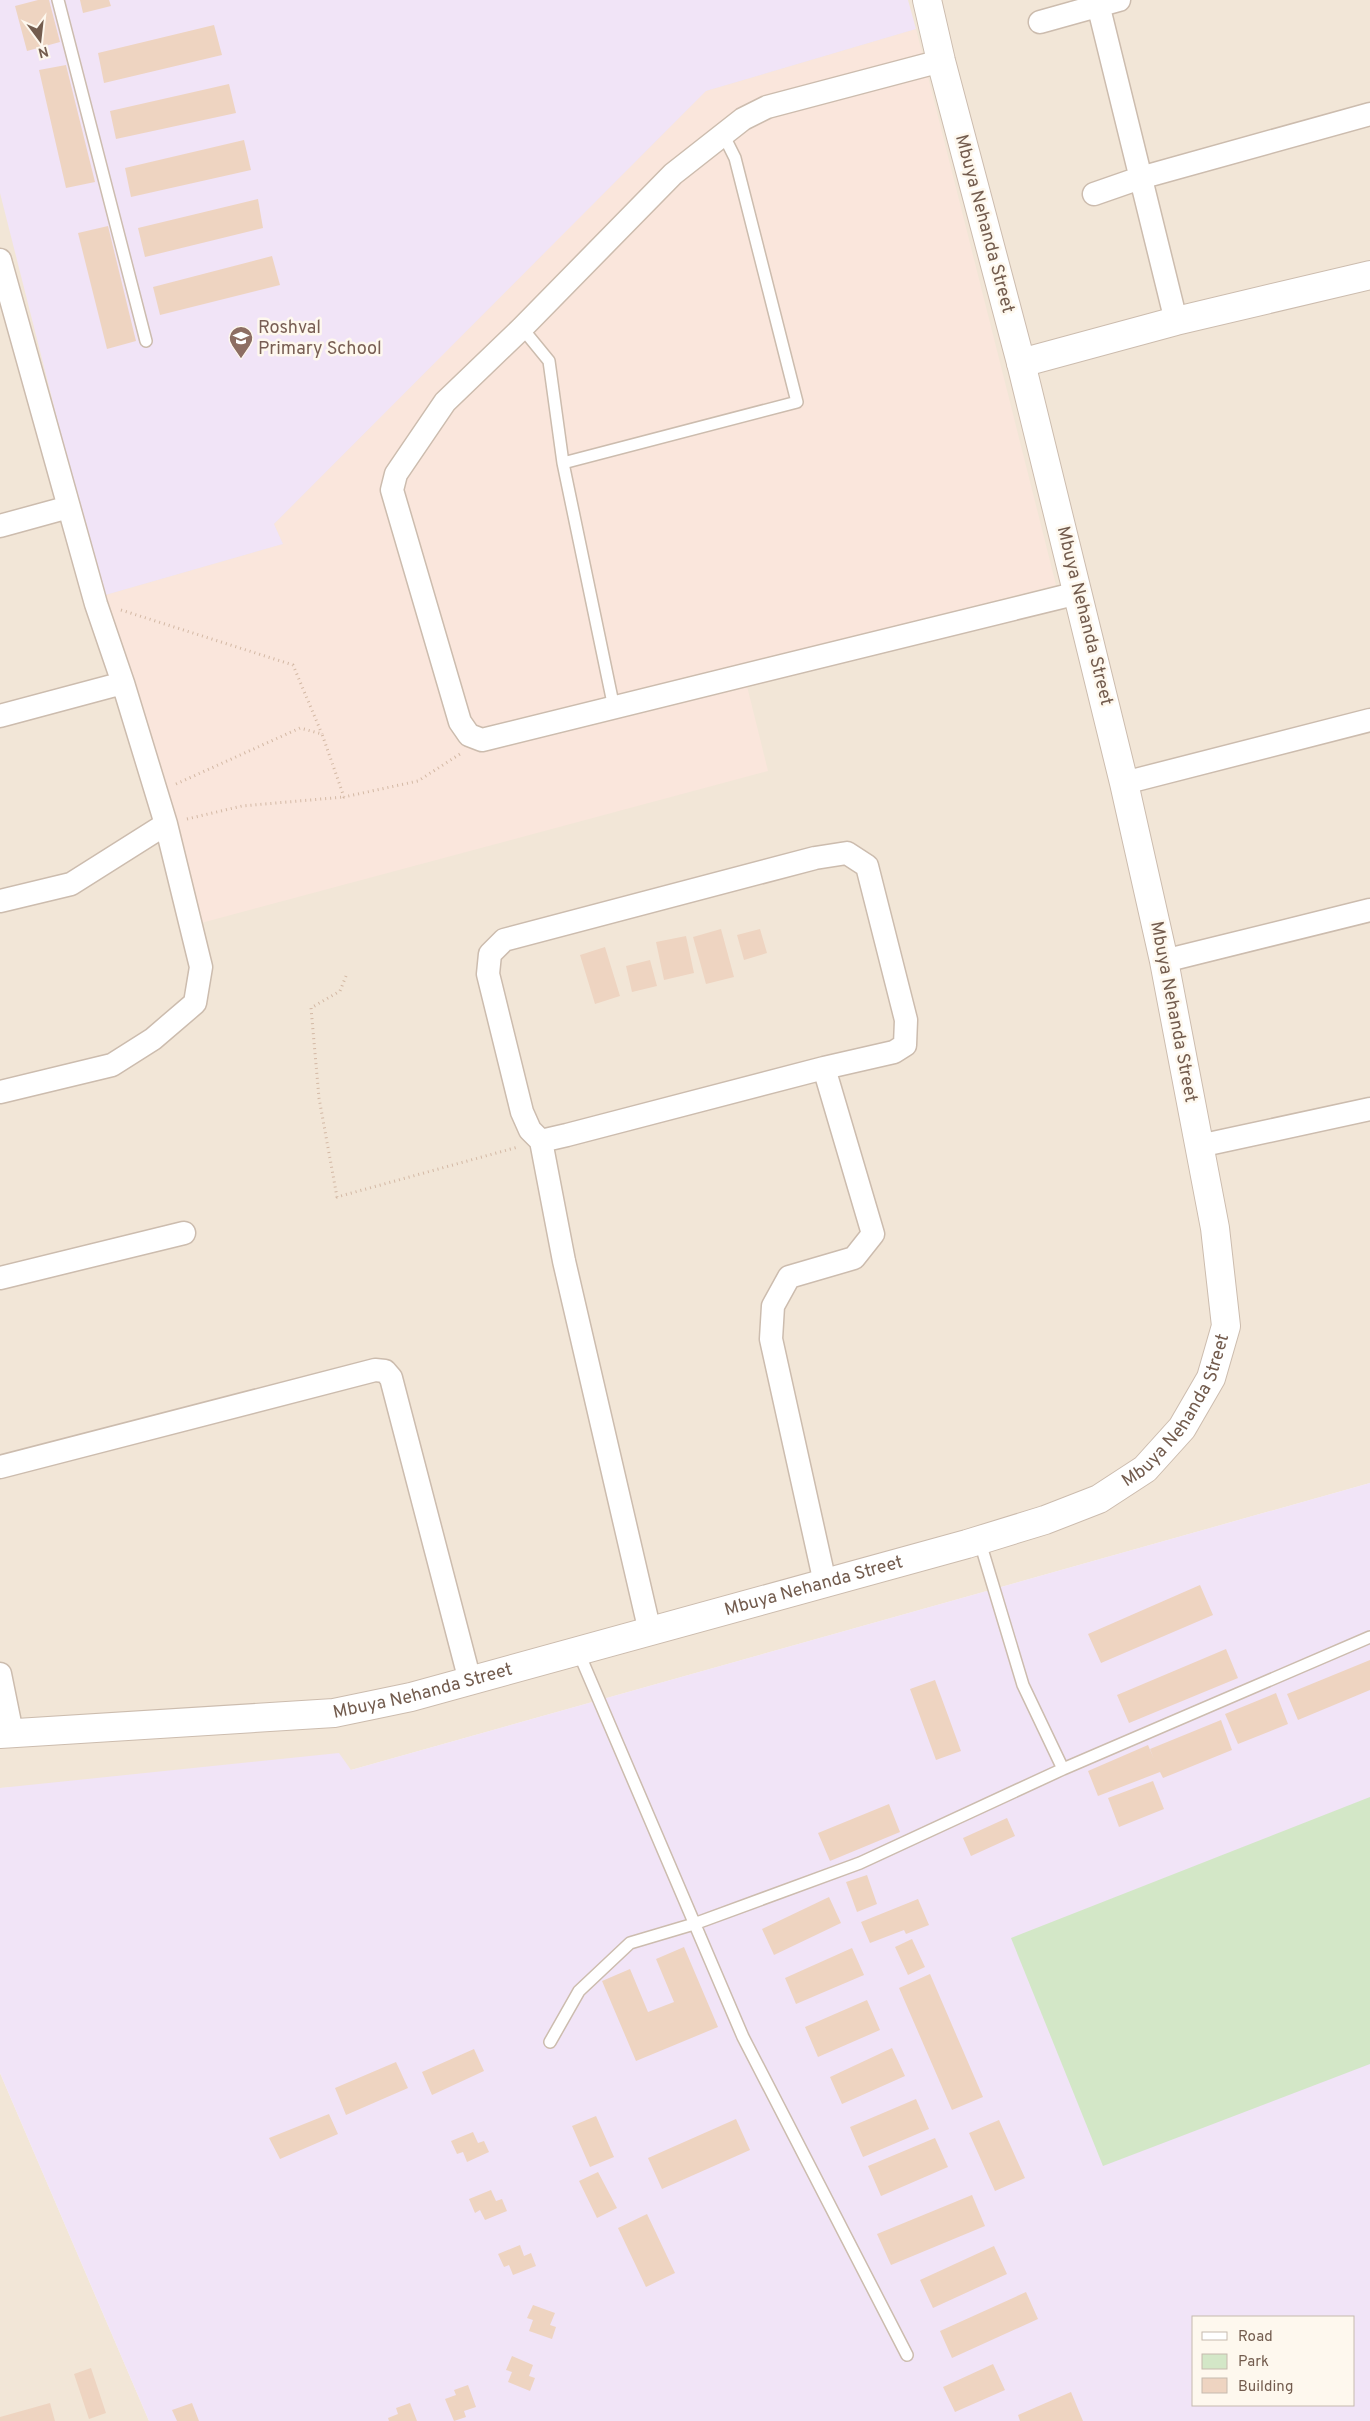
<svg xmlns="http://www.w3.org/2000/svg" width="1370" height="2421" viewBox="0 0 1370 2421" font-family="Overpass,sans-serif">
	<style>
		.residential { fill: #f2e6d7 }
		.commercial { fill: #fae6dc }
		.education { fill: #f1e4f7; fill-rule: evenodd }
		.green { fill: #d3e7c7 }
		.building { fill: #eed4c1 }
		.lines { fill: none; stroke-linecap: round; stroke-linejoin: round }
		.service-casing { stroke: #ccbcae; stroke-width: 14 }
		.minor-casing { stroke: #ccbcae; stroke-width: 25 }
		.tertiary-casing { stroke: #ccbcae; stroke-width: 30 }
		.path { stroke: #d3b8a4; stroke-width: 3; stroke-dasharray: 1 4; stroke-linecap: butt }
		.service { stroke: #fff; stroke-width: 11 }
		.minor { stroke: #fff; stroke-width: 22 }
		.tertiary { stroke: #fff; stroke-width: 28 }
		.labels { text-anchor: middle; dominant-baseline: central; stroke-width: 5; stroke-linejoin: round; paint-order: stroke }
		.street-label { font-size: 18px; fill: #735c4e; stroke: #fef8ee }
		.education-label { font-size: 18px; fill: #785e54; stroke: #fef8ee; text-anchor: start }
	</style>
	<rect width="100%" height="100%" fill="#fbf4e8"/>
	<path class="residential" d="M0,0H1370V1483L351,1770L0,1788Z
		M0,2073L149,2421H0Z"/>
	<path class="commercial" d="M916,29L1056,585L742,666L768,771L201,923L102,596L283,544L274,524L706,91Z"/>
	<path class="education" d="M0,0H908L916,29L706,91L274,524L283,544L102,596L0,193Z
		M1370,1483V2421H149L0,2073V1788L339,1753L351,1770ZM1194,2317H1354V2405H1194Z"/>
	<path class="green" d="M1370,1797V2064L1103,2166L1011,1938Z"/>
	<path class="building" d="M38,0H49L60,42L27,51L15,6Z
		M80,0H109L111,6L83,13Z
		M214,25L222,55L104,83L98,53Z
		M66,65L95,182L66,188L39,70Z
		M229,84L236,113L116,139L110,111Z
		M244,140L251,170L131,197L125,168Z
		M258,199L263,228L145,257L138,228Z
		M108,226L136,341L107,349L78,233Z
		M272,256L280,285L160,315L153,287Z
		M721,929L734,977L706,984L693,937Z
		M760,929L767,953L744,960L737,935Z
		M686,936L694,973L664,980L656,942Z
		M605,947L620,996L595,1004L580,955Z
		M650,960L657,986L632,992L626,966Z
		M1200,1585L1213,1615L1101,1663L1088,1634Z
		M1226,1649L1238,1678L1129,1723L1117,1695Z
		M1370,1660V1690L1298,1720L1287,1694Z
		M935,1680L961,1751L936,1760L910,1689Z
		M1276,1693L1288,1724L1238,1744L1225,1714Z
		M1221,1720L1232,1750L1163,1778L1160,1772L1098,1796L1088,1771L1148,1745L1154,1759L1150,1749Z
		M1153,1781L1164,1809L1119,1827L1108,1798Z
		M889,1804L900,1832L830,1861L818,1833Z
		M1007,1818L1015,1836L971,1856L963,1838Z
		M867,1875L877,1904L857,1912L846,1882Z
		M829,1897L841,1923L774,1955L762,1929Z
		M918,1899L929,1925L906,1934L904,1930L870,1943L861,1922Z
		M912,1939L925,1967L908,1975L895,1947Z
		M684,1947L718,2027L636,2061L602,1981L630,1969L648,2012L674,2002L656,1959Z
		M852,1948L864,1975L796,2004L785,1978Z
		M930,1974L983,2097L952,2110L899,1988Z
		M867,2000L880,2030L818,2057L805,2027Z
		M892,2048L905,2076L842,2104L830,2077Z
		M474,2049L484,2071L432,2095L422,2072Z
		M396,2062L408,2088L346,2115L335,2088Z
		M916,2099L929,2129L863,2157L850,2127Z
		M329,2114L338,2134L280,2159L269,2138Z
		M596,2116L614,2157L590,2167L572,2126Z
		M736,2119L750,2150L662,2189L648,2158Z
		M999,2120L1025,2178L995,2191L969,2133Z
		M473,2132L478,2143L484,2141L489,2152L467,2162L463,2152L457,2154L451,2141Z
		M935,2138L948,2167L881,2196L868,2166Z
		M598,2172L617,2208L597,2218L579,2181Z
		M491,2190L496,2201L502,2199L507,2211L485,2220L480,2210L475,2213L469,2199Z
		M972,2195L985,2226L891,2265L877,2234Z
		M647,2214L675,2273L646,2287L618,2228Z
		M520,2245L524,2256L531,2253L536,2266L513,2275L509,2265L504,2267L498,2254Z
		M994,2246L1007,2274L933,2308L920,2280Z
		M1026,2292L1038,2319L952,2358L940,2331Z
		M533,2305L555,2313L550,2325L556,2327L552,2339L529,2331L533,2320L527,2318Z
		M512,2356L533,2365L529,2376L535,2378L530,2391L508,2382L512,2372L506,2370Z
		M993,2364L1005,2390L955,2412L943,2387Z
		M91,2368L106,2413L89,2419L74,2374Z
		M468,2385L476,2407L464,2411L466,2417L454,2421L445,2399L456,2395L454,2390Z
		M1071,2392L1083,2421H1020L1018,2415Z
		M50,2403L55,2421H0V2417Z
		M192,2403L199,2421H177L172,2410Z
		M410,2403L417,2421H389L388,2418L398,2414L396,2408Z"/>
	<g class="lines">
		<g class="service-casing">
			<path id="service" d="M58,0L146,341
				M522,328L549,361L563,463L614,708
				M563,463L797,402L735,158L723,134
				M979,1539L1023,1685L1063,1769
				M578,1651L743,2037L907,2355
				M550,2042L579,1991L630,1943L694,1924L860,1863L1063,1769L1370,1637"/>
		</g>
		<g class="minor-casing">
			<path id="minor" d="M1097,0L1176,321
				M1040,22L1119,0
				M941,61L767,107L743,119L673,174L522,328L445,402L396,474L392,490L460,722L469,735L482,740L1078,593
				M1094,194L1140,178L1370,114
				M0,260L96,604L123,683L0,716
				M0,526L69,507
				M1124,783L1370,720
				M847,853L867,866L906,1020L905,1045L894,1052L824,1068L567,1135L541,1141L530,1130L522,1112L488,974L490,954L504,940L815,858Z
				M0,901L71,884L166,824L123,683
				M1164,961L1370,910
				M824,1068L873,1234L854,1258L789,1277L773,1306L771,1339L825,1583
				M0,1092L112,1065L153,1039L195,1003L201,967L166,824
				M541,1141L564,1261L650,1632
				M1199,1146L1370,1109
				M0,1278L184,1233
				M0,1467L375,1370L385,1371L391,1378L470,1681
				M0,1674L12,1733"/>
		</g>
		<g class="tertiary-casing">
			<g id="tertiary">
				<path d="M1021,363L1176,321L1370,275"/>
				<path id="s1" d="M0,1734L334,1713L411,1697L967,1544L1045,1520L1099,1499L1145,1469L1182,1428L1211,1378L1226,1326L1215,1228L1164,961L1124,783L1021,363L941,61L927,0"/>
			</g>
		</g>
		<path class="path" d="M121,610L293,665L322,734
			M176,784L300,728L322,734L344,797L418,781L460,754
			M187,819L242,806L344,797
			M346,976L340,991L311,1008L319,1098L337,1197L518,1147"/>
		<use href="#service" class="service"/>
		<use href="#minor" class="minor"/>
		<use href="#tertiary" class="tertiary"/>
	</g>
	<defs>
		<g id="school-pin" transform="scale(1.25)"><path d="M0 17L-7.5 6A9.5 9.5 0 1 1 7.5 6Z" fill="#8d6e63" stroke="#fef8ee"/><path d="M0-5L7-2L0 1L-7-2ZM-4 1L0 2.5L4 1V4Q0 6-4 4Z" fill="#fff"/></g>
	</defs>
	<g fill-rule="evenodd">
		<use href="#school-pin" x="241" y="338"/>
	</g>
	<g class="labels">
		<g class="street-label">
			<text transform="translate(984 224) rotate(75)">Mbuya Nehanda Street</text>
			<text transform="translate(1084 616) rotate(76)">Mbuya Nehanda Street</text>
			<text transform="translate(1173 1012) rotate(79)">Mbuya Nehanda Street</text>
			<text stroke="none"><textPath href="#s1" startOffset="1251">Mbuya Nehanda Street</textPath></text>
			<text stroke="none"><textPath href="#s1" startOffset="831">Mbuya Nehanda Street</textPath></text>
			<text stroke="none"><textPath href="#s1" startOffset="426">Mbuya Nehanda Street</textPath></text>
		</g>
		<g class="education-label">
			<text x="258" y="328">Roshval<tspan x="258" dy="21">Primary School</tspan></text>
		</g>
	</g>
	<rect x="1192" y="2316" width="162" height="90" fill="#fef8ee" stroke="#c6baae"/>
	<rect x="1202" y="2332" width="25" height="8" fill="#ffffff" stroke="#c6baae"/>
	<text x="1238" y="2341" font-size="15" fill="#735c4e">Road</text>
	<rect x="1202" y="2354" width="25" height="15" fill="#d3e7c7" stroke="#c6baae"/>
	<text x="1238" y="2366" font-size="15" fill="#735c4e">Park</text>
	<rect x="1202" y="2378" width="25" height="15" fill="#eed4c1" stroke="#c6baae"/>
	<text x="1238" y="2391" font-size="15" fill="#735c4e">Building</text>
	<g transform="translate(40 40) rotate(165)" stroke="#fef8ee" stroke-width="4" paint-order="stroke">
	<path d="M0-4L9 19L0 12L-9 19Z" fill="#735c4e"/>
	<text y="-8" font-size="14" font-weight="bold" text-anchor="middle" fill="#735c4e">N</text>
	</g>
</svg>
